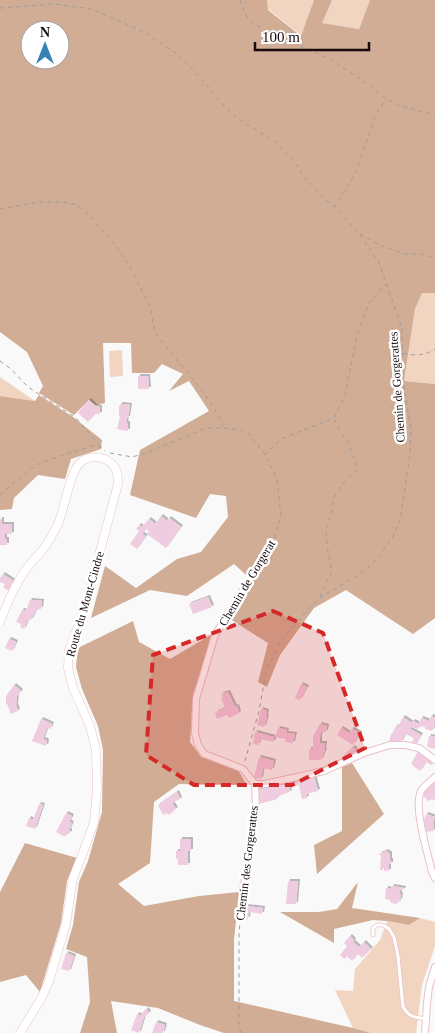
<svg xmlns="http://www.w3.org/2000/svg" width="435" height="1033" viewBox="0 0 435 1033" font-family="'Times New Roman',serif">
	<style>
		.green { fill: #f2d5c1 }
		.forest { fill: #d0ad94; fill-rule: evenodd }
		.building { fill: #f0cce1; filter: url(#shadow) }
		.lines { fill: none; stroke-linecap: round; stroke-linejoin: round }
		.service-casing { stroke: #ebc1c8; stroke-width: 4.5 }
		.minor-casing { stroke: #ebc1c8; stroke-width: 8 }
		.tertiary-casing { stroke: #ebc1c8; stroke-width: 9 }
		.path { stroke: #a19c9d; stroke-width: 1; stroke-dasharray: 4 4; stroke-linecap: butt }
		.service { stroke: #fff; stroke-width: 3 }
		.minor { stroke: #fff; stroke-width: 6 }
		.tertiary { stroke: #fff; stroke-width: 8 }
		.marked { fill: #d62828; fill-opacity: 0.2; stroke: #d62828; stroke-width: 4; stroke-dasharray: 10 6; stroke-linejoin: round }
		.labels { text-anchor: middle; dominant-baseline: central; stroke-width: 5; stroke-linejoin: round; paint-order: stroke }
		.street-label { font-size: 12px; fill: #180a0d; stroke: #fff }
	</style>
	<defs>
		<filter id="shadow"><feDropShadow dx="2" dy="-2" stdDeviation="0" flood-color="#0004"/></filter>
	</defs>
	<rect width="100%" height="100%" fill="#f9f9f9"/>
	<path class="green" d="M267,0H314L302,36L268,9Z
		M332,0H370L359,29L321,23Z
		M422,293H435V384L404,381L415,309Z
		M122,350L123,376L110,377L109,351Z
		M0,377L35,401L0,396Z
		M420,918L435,922V946L422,985L416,1033H371L353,1028L335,990L353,991L355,969L380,940L387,921L409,925Z"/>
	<path class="forest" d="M0,0H267L268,10L301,36L314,0H332L322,23L359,29L370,0H435V293H422L415,309L404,381L435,384V618L413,634L346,590L314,608L280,655L267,687L258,682L268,643L230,619L254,582L234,564L187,596L150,590L91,618L105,566L136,588L177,559L201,552L228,517L226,496L210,494L196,518L130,495L140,450L209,411L189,381L169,391L183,374L162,364L154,373H132L131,343H103L105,403L96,405L89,400L74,415L39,393L43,386L27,352L0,332ZM30,30H60V60H30Z
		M39,395L73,417L102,440L101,449L71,459L65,479L38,475L14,498L12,509L0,510V396L35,401Z
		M133,621L139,642L170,659L214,633L193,694L190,742L201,757L238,770L247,785L179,784L154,802L150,863L118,884L144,906L199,896L239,892L234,940V1001L353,1028L371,1033H224L200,1025L158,1008L111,1001L117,1033H80L90,1002L87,957L66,949L73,925L79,882L88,861L102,812L103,750L98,726L82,689L76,667L78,648Z
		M352,763L384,814L317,874L314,845L342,831V767Z
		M25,843L77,858L67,881L61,923L40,992L26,975L0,982V892Z
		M358,882L352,908L420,918L409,925L387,921L373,920L334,929V943L280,912H319L337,909Z"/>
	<path class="building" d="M138,376H148L149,389H138Z
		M89,400L95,406L100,407V414H95L88,422L78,413Z
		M121,404L130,405L128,418H127L126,423H128V431L117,429L120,416H119V406Z
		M161,516L167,521L169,518L181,527L166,548L147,534L149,531L146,529L142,534L146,536L137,549L130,544L139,531L136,529L139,525L142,527L149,519L155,524Z
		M0,519H2V524H12V534H5V539H7V545H0Z
		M3,574L15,582L9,591L3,587L5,584L0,582V578Z
		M208,597L212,607L193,614L189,604Z
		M30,600L42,601L41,609L36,610L31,620L28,619L24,629L20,627L21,624L16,622L22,610L26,611Z
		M9,639L16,642L12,651L5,648Z
		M301,684L307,687L300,700L295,698Z
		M14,685L21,691L17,696L16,705L18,711L11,714L7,704H6V696Z
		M228,692L235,707L237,706L239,713L229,718L227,715L217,719L215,713L225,708L221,698L223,697L221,694Z
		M261,709L267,711L266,717H267L264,727L257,725Z
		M431,716L435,718V725L432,731L425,729V727L421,726V727H419L418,729L411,727L410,729L421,735L415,745L411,744L414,738L405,734L401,742L390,743L389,741L391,734H392L396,726L398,727L403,717L412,723L413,721L419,724L421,718L429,721Z
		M41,719L52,724L50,729L47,728L43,739L46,740L47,742L46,746L32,741Z
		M320,724L327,726L326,732H321L320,737V743H325L324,750H325L321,760H309V749L313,750V736Z
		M278,728L287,730L286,733L295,734L293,743L285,742L286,739L275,737Z
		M341,728L349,733L352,729L360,733L353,745L337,735Z
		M255,732L274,737V742L260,739L258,745L253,744Z
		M429,736L435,737V749L427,747Z
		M353,747L356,750L354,752L355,753L344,758L343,756Z
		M418,751L434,761L431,765L426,762L420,771L411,764Z
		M259,757L274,761L272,770L263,768L261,779L254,778Z
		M314,776L318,791L306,794L307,798L302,799L299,785L289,787L290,792L276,797L277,799L259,804L256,791L287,781Z
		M435,781V801L432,799L428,801L422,794Z
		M177,792L180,799L172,803L176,809L171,812L172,813L168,815L167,813L163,815L158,805Z
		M39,804L43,805L35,829L26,826L29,818L33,820Z
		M66,813L72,816L69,822L72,823L69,830L70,831V833L66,834L65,837L56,832Z
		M426,814L435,817L433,823L434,831L426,832L424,820Z
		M180,839H191V851H188V865H178V859H176V851H180Z
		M387,851L388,853H390V860H391V864H389V871H384V868H383V870H380L381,856L379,854Z
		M288,881H298L296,904H286Z
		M392,886L404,888L403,890H400L399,892L401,895L400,900L398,903L395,904L390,902V900L385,899L386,888L391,889Z
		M246,906L263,908L262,914L249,912L248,919L244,918Z
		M350,936L354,940L353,942L359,947L364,942L371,949L362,958L358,954L352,961L347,956L344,959L340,955L347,946L344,943Z
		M66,953L74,956L69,971L61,969Z
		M147,1009L149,1013L144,1017L139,1033L131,1030L137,1014L141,1016L143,1012Z
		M156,1022L165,1025L163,1033H152Z"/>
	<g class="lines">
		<g class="service-casing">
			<path id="service" d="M373,935V928L377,925H383L389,929L394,937L398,956L403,1007C410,1018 414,1017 427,1019"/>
		</g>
		<g class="minor-casing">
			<path id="minor" d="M435,777C431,781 424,786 421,791C413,807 428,854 432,872L435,878
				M255,784H265L324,771L364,753L390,745H405L419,748L435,760
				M242,896L256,811L255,784L243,769L204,754L198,745L195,733L196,699L215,635L247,584
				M425,1033L427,1003L429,987L435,967"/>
		</g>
		<g class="tertiary-casing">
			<path id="tertiary" d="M0,622C7,603 15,584 27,568C33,560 40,554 45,547C50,540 54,532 58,524C65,508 69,474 80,463C89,454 106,456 114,466C118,472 118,478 118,484L84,611L69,650L68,668L73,688L90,726L96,750L97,791L94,822L86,845L73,878L66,924L49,981L41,999L20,1033"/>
		</g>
		<path class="path" d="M240,0L241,4L248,19L262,29L330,59L366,83L385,98L397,105L435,115
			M0,8L54,4L92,9L144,32L180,56L203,81L224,106L237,118L277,143L296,164L304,177L359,233L379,263L402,328L403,379L411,430L410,455L400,520L393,537L383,551L370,566L358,575L320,598L312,605L280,642L266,672L259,711L245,761
			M334,207C342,196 350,184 356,170C363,154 368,136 374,119C376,111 382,108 385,99
			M0,209L39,202H64L77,205L88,214L116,246L128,263L150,307L155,333L204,393L222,421V427
			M360,234L380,245L405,254H420L435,258
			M403,353C414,356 425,356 435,349
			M0,361L11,369L28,387L76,418L100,446
			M110,453L132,457L146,453L206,428H222L241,430L249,434L265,455L277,478L281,516L275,537L267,554L250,579
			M265,455L281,439L334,418L345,396L357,335L369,303L386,284
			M0,495L31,469L42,462L92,446L101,447L105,451
			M320,597L322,591L332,572L327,546L326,529L332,511L334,497L344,482L355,472L356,468V461L351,454L350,444L339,430L335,420
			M241,1033L239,1026V933L242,904"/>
		<use href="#service" class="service"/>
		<use href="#minor" class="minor"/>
		<use href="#tertiary" class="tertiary"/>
	</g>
	<path class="marked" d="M273,611L323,633L365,748L292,785H194L146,755L153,655Z"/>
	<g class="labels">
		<g class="street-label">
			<text transform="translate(397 387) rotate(-94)">Chemin de Gorgerattes</text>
			<text transform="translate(247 583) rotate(-59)">Chemin de Gorgerat</text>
			<text transform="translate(85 604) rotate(-74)">Route du Mont-Cindre</text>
			<text transform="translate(247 863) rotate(-83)">Chemin des Gorgerattes</text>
		</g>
	</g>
	<g transform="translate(45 45)"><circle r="24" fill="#ffffff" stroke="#a39d9e"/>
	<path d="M0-4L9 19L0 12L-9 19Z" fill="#3883b6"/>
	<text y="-8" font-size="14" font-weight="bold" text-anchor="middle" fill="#180a0d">N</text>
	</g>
	<path d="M255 42v8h114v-8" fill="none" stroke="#180a0d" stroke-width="2.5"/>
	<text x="262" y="42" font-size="15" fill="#180a0d" stroke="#ffffff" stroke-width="4" paint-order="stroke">100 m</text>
</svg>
